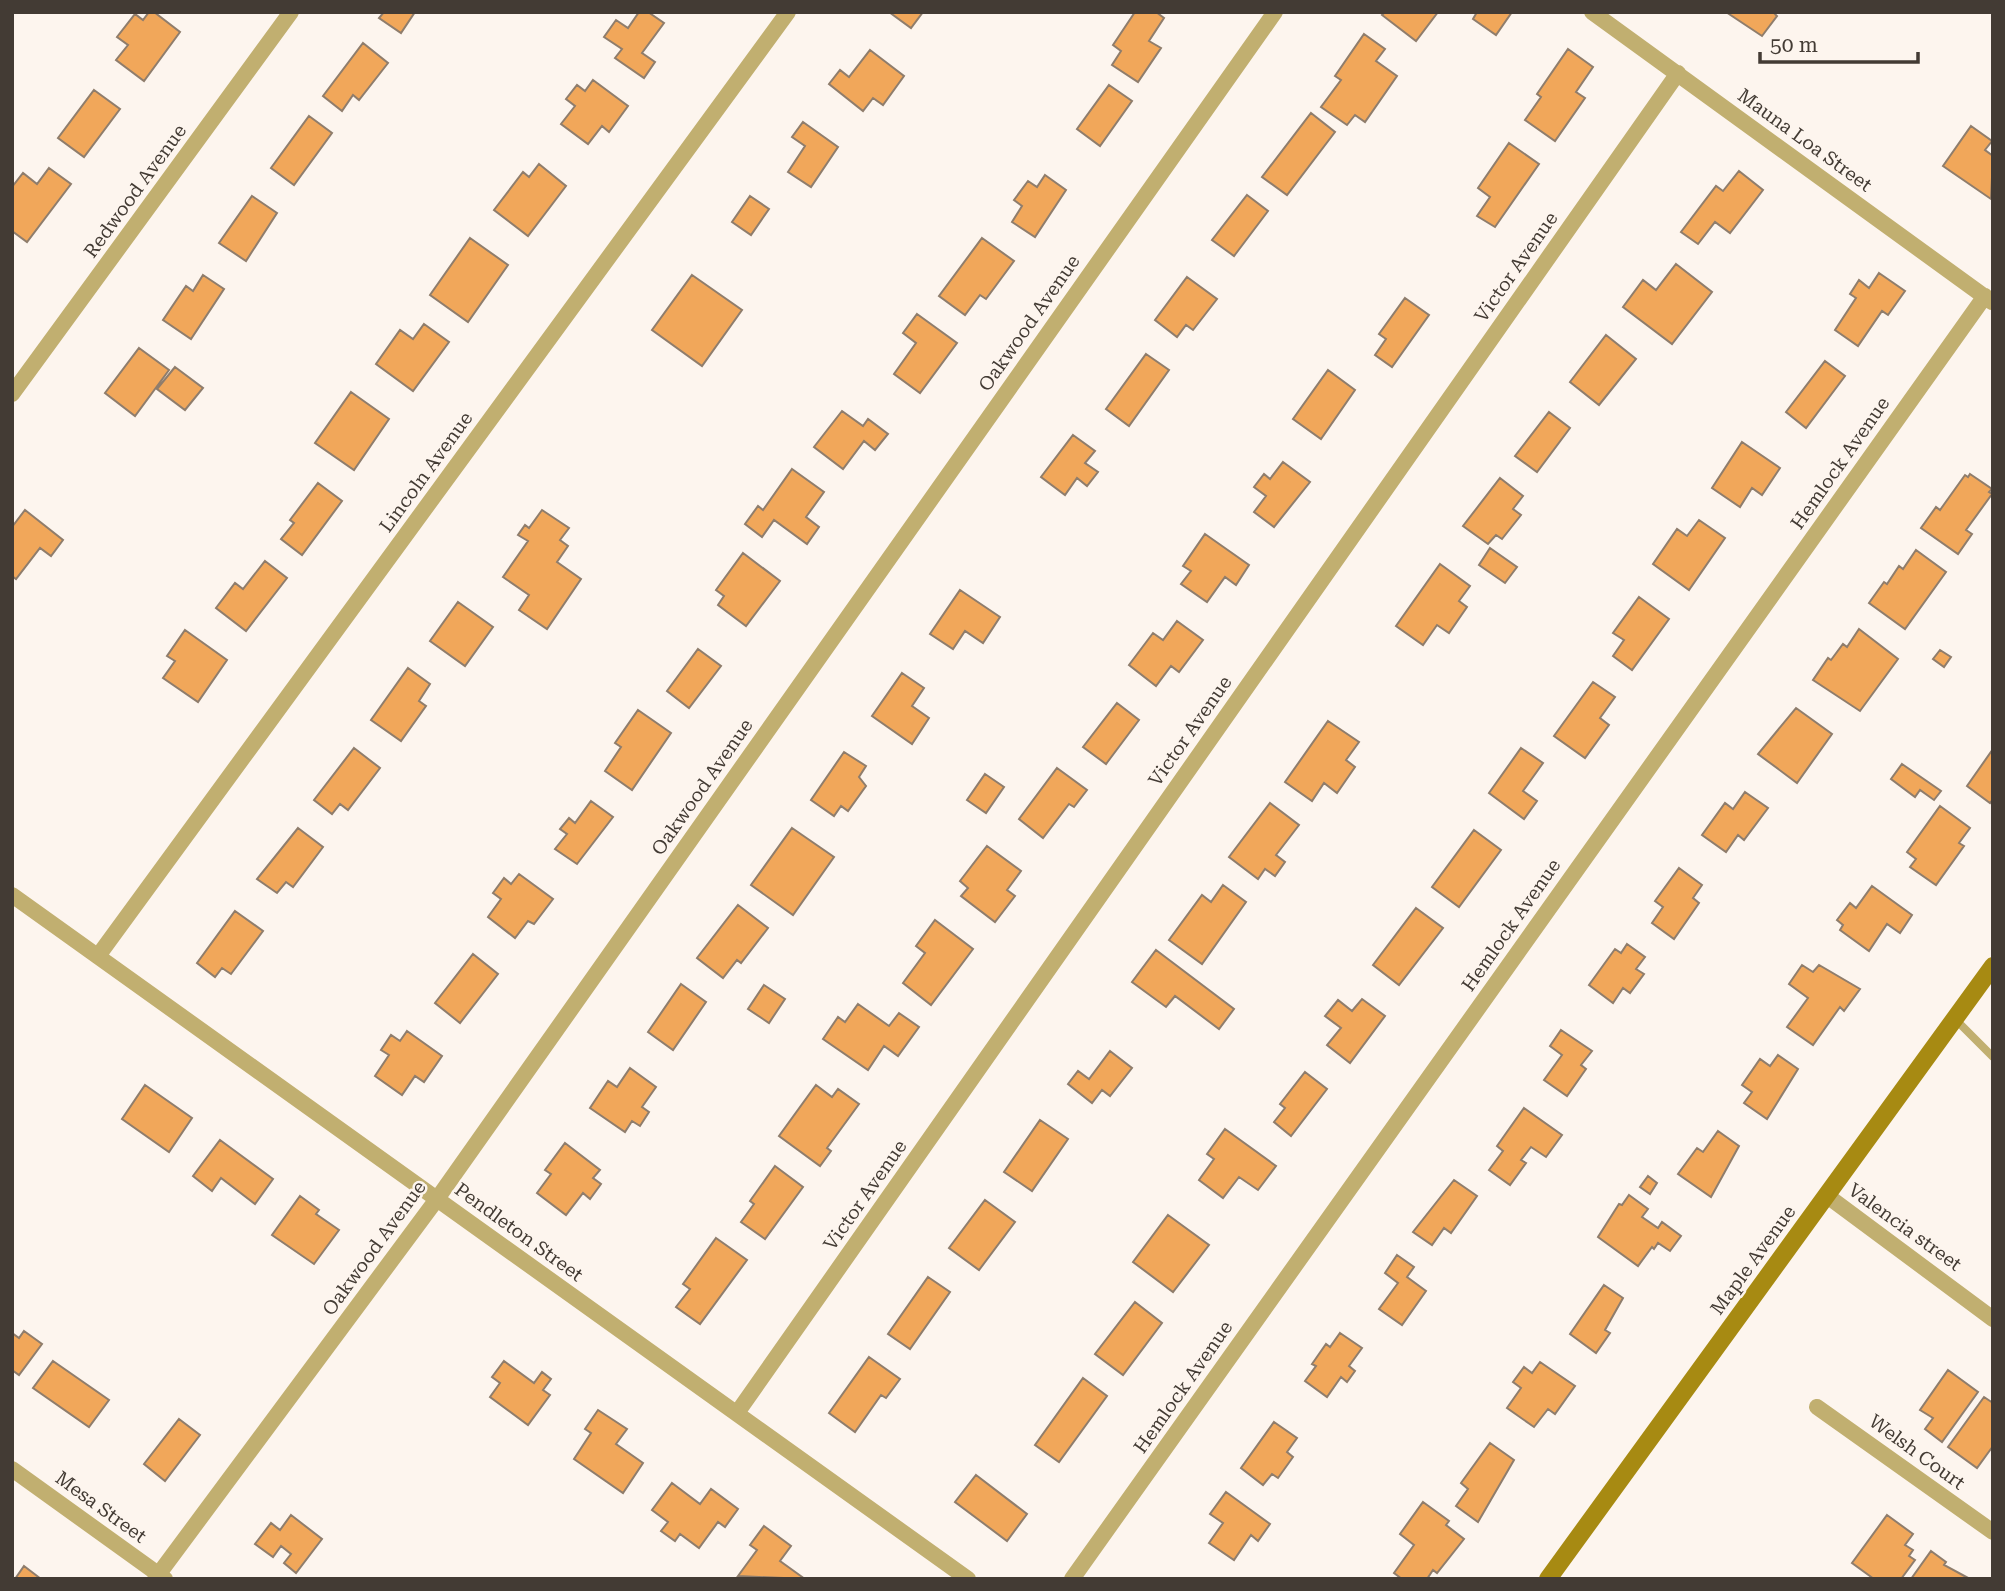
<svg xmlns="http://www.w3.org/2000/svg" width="2005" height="1591" viewBox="0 0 2005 1591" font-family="'Roboto Serif',serif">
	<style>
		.building { fill: #f1a75a; stroke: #8f7d6c; stroke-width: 2 }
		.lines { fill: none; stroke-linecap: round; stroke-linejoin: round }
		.lane { stroke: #c1af70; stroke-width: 8 }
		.street { stroke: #c1af70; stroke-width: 16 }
		.secondary { stroke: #a78a12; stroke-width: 18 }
		.labels { text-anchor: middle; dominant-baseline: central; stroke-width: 5; stroke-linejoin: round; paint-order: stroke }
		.street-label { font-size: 19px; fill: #433b34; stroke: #fdf5ee }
	</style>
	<rect width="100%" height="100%" fill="#fdf5ee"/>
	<path class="building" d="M149,12H154L180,32L144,81L116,60L128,45L117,37L135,14L143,20Z
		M384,12H415L401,33L379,18Z
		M639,12H648L664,23L642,53L655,62L644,78L615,58L622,49L604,37L616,20L628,28Z
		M889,12H923L911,28Z
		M1135,12H1156L1164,18L1149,41L1161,48L1138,82L1112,65L1121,51L1113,45Z
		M1385,12H1438L1416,41L1382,15Z
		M1477,12H1512L1496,35L1473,19Z
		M1726,12H1773L1777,16L1762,36Z
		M1364,34L1385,49L1376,61L1397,76L1365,122L1355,115L1347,125L1321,107L1341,80L1335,76Z
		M363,43L388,63L359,100L353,95L342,111L323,96Z
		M1568,49L1593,67L1576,92L1585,98L1555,141L1525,120L1541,97L1537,94Z
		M870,50L904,76L883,105L873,98L863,111L829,84L840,70L849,77Z
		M593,80L628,106L609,132L602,126L588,144L561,124L575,106L566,99L577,85L585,91Z
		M1109,85L1132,101L1100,146L1077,129Z
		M94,90L120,109L84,157L58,138Z
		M1311,113L1335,132L1287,195L1262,177Z
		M309,116L332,133L294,185L271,168Z
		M803,122L838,147L811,187L788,172L805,146L792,137Z
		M1971,126L1992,141L1985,150L1993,156L1991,199L1943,166Z
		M1509,143L1539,164L1495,227L1477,216L1490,197L1478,188Z
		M539,164L566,186L528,236L494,210L523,172L529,177Z
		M49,168L71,184L27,242L12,231V187L23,173L37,184Z
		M1739,171L1763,190L1730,233L1715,222L1698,244L1681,232L1716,186L1723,191Z
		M1045,175L1066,190L1035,237L1012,222L1022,206L1014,200L1028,181L1037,187Z
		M1247,195L1268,211L1234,256L1212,240Z
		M252,196L277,213L246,261L219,243Z
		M750,196L769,209L751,235L732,222Z
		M470,238L508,265L468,322L430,295Z
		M982,238L1014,261L986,299L980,295L965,315L939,296Z
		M1676,264L1712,292L1672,344L1623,307L1643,280L1656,290Z
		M1879,273L1905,291L1888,315L1882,311L1858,346L1835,330L1856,298L1850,294L1859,280L1869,288Z
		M203,275L224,289L191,339L163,320L186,286L193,291Z
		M692,275L742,310L702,366L652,330Z
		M1187,277L1217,299L1193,330L1186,325L1177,337L1155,320Z
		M1405,298L1429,315L1392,367L1375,355L1386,339L1379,334Z
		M917,314L957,343L920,393L894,374L916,343L903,333Z
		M424,324L449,342L413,391L376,364L400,330L413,339Z
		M1606,335L1636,359L1599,405L1570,382Z
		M139,348L169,370L135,416L105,393Z
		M1146,354L1169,370L1129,426L1106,409Z
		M1825,361L1845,376L1806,428L1786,412Z
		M175,367L203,388L185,410L157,389Z
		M1328,370L1355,390L1321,439L1293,419Z
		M351,392L389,419L354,470L315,443Z
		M842,411L863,426L868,419L888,434L875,450L864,441L843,469L814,447Z
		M1549,412L1570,428L1537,472L1515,456Z
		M1073,435L1095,451L1085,463L1098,472L1087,486L1077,478L1065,495L1041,477Z
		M1742,442L1780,468L1762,495L1752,488L1740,507L1712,488Z
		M1283,462L1310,482L1274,527L1254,512L1266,496L1254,487L1264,474L1270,479Z
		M792,469L824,492L806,517L819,527L807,544L774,520L762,537L745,524L758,506L763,510Z
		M1970,474L1992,489L1989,492L1992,494L1966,530L1972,534L1958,554L1921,528L1936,507L1940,510L1965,475L1968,477Z
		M1500,478L1523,496L1513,509L1521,515L1502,539L1496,535L1488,544L1463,526Z
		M318,483L342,501L302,555L281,539L294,523L290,520Z
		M25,510L63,540L51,556L40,548L16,579L12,576V527Z
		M542,510L569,528L560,540L568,546L557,562L581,579L547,629L519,610L529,595L503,577L528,541L518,535L525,525L529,528Z
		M1699,520L1725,538L1689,590L1653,564L1677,529L1687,536Z
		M1205,534L1249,565L1236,585L1225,577L1207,602L1181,584L1191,571L1183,566Z
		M1490,548L1517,567L1505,583L1479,565Z
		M1916,550L1946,572L1905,629L1869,603L1884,582L1887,584L1899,566L1903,569Z
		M743,553L780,581L746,626L718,605L724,596L716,590Z
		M265,561L287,578L246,631L216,608L235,583L243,589Z
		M1440,564L1470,586L1459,601L1467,607L1449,633L1437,625L1423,645L1396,626Z
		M960,590L1000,617L983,643L965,631L953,649L930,634Z
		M1639,597L1669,619L1632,670L1613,656L1624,640L1613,633Z
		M458,602L493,627L465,666L430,641Z
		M1177,621L1203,640L1179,672L1171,666L1156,686L1129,665L1153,633L1163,640Z
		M1859,629L1898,659L1860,711L1813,680L1828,658L1831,660L1843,644L1847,647Z
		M185,630L227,660L198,702L163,678L175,661L167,656Z
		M698,649L721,666L689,708L667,691Z
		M1940,650L1951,657L1944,667L1933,659Z
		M408,668L430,684L419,701L426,706L401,741L371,720Z
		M902,673L924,688L912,706L929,718L912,744L872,716Z
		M1593,682L1615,697L1600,718L1609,725L1585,758L1554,736Z
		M1117,703L1139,720L1106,764L1083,747Z
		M1796,708L1832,734L1797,783L1758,754Z
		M638,710L671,733L632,790L605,771L621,747L615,743Z
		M1328,721L1359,742L1346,760L1355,767L1337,793L1324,783L1312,801L1285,782Z
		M354,748L380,768L348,810L340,804L332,814L314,800Z
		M1521,748L1543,763L1523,791L1537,801L1524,819L1489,793Z
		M1993,749V799L1990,803L1967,786Z
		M844,752L866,766L859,777L866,786L848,811L841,806L834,816L811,800Z
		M1902,764L1941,791L1934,800L1920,790L1915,797L1891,779Z
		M1057,768L1087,790L1074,807L1069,804L1043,838L1019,819Z
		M985,774L1004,787L986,813L967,800Z
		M1745,792L1768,808L1744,840L1738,835L1726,852L1702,835L1725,803L1733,809Z
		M591,801L613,817L577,864L555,849L567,834L560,829L569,818L575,823Z
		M1270,803L1299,825L1276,855L1285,862L1275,876L1265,869L1258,879L1229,857Z
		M1940,806L1970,828L1959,843L1964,846L1936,885L1910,867L1916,859L1907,852Z
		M298,828L323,847L293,887L286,882L277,893L257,879Z
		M792,828L834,857L793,915L751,885Z
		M1474,830L1501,850L1459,907L1432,887Z
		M987,846L1021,871L1007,890L1015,896L995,922L961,896L968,888L960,881Z
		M1679,868L1702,885L1693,898L1699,903L1674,939L1652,923L1663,907L1655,901Z
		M519,874L553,899L534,924L528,921L515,938L488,917L501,899L493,893L504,878L511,884Z
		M1223,885L1246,902L1202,964L1169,940L1202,895L1211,902Z
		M1872,886L1912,915L1900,933L1887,924L1869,951L1840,930L1843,925L1837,920L1850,903L1856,908Z
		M738,905L768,928L741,963L737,960L723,978L697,958Z
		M1416,908L1443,928L1399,985L1373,965Z
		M235,911L263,931L231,974L222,968L215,977L197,963Z
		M935,920L973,949L931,1005L903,983L925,953L916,946Z
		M1627,944L1645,957L1636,969L1644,974L1630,993L1623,988L1613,1003L1589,985L1615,949L1621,953Z
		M1156,950L1234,1009L1219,1029L1175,996L1166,1007L1132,982Z
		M473,954L498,974L460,1023L435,1003Z
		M1802,965L1813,972L1819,965L1860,989L1844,1011L1840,1007L1813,1045L1787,1027L1808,998L1789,984Z
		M681,984L706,1002L673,1050L648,1032Z
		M764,985L785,999L769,1023L748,1009Z
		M1362,999L1385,1016L1350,1063L1327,1045L1341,1028L1325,1016L1338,1000L1352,1011Z
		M858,1004L889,1026L899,1013L919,1027L898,1056L884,1046L868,1070L823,1039L838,1017L845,1022Z
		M1561,1030L1592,1051L1581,1065L1586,1069L1567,1096L1544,1080L1562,1055L1550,1046Z
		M407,1031L442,1056L424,1082L415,1076L402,1095L375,1076L389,1055L381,1050L391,1035L400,1041Z
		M1110,1051L1132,1068L1110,1096L1102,1090L1092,1103L1068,1084L1078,1071L1089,1079Z
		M1778,1055L1798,1069L1767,1119L1744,1103L1752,1092L1742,1085L1760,1059L1770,1066Z
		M630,1068L656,1087L642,1107L649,1112L640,1126L632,1121L625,1132L590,1108L608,1081L617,1087Z
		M1305,1072L1327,1089L1291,1136L1274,1122L1285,1108L1280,1104Z
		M145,1085L192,1118L169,1152L122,1119Z
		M816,1085L832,1097L838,1089L859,1104L827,1148L831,1151L820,1166L779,1136Z
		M1524,1108L1562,1135L1546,1157L1531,1147L1521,1160L1526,1163L1510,1185L1489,1170L1503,1151L1497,1146Z
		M1040,1120L1068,1139L1032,1191L1004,1172Z
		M1225,1129L1276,1166L1258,1190L1239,1177L1223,1198L1199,1180L1214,1159L1207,1154Z
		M1718,1131L1739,1146L1711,1197L1678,1174L1697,1148L1703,1152Z
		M220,1140L273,1179L255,1204L221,1178L212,1191L193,1176Z
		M565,1143L600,1170L593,1178L601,1184L590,1199L583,1193L566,1215L537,1193L551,1174L545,1170Z
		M775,1166L803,1187L765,1239L741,1222L754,1204L750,1201Z
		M1648,1176L1657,1183L1650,1194L1640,1187Z
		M1454,1180L1477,1196L1451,1233L1444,1228L1432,1245L1413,1232Z
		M1629,1195L1648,1209L1642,1217L1658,1228L1662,1222L1681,1236L1670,1251L1658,1243L1654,1249L1652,1247L1638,1266L1598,1237L1619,1204L1622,1205Z
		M300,1196L319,1210L316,1214L339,1230L314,1264L272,1235Z
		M985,1200L1015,1222L979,1270L949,1248Z
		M1168,1215L1209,1245L1173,1292L1133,1262Z
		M716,1238L747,1260L700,1324L676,1307L690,1289L683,1284Z
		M1397,1255L1414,1267L1407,1277L1426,1291L1402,1325L1379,1309L1398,1283L1385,1273Z
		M928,1277L950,1292L910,1349L888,1334Z
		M1604,1285L1623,1298L1605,1330L1610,1333L1596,1353L1570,1334Z
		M1135,1302L1162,1323L1123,1375L1095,1354Z
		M24,1331L42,1344L19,1375L12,1370V1333L19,1338Z
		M1340,1333L1362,1348L1349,1366L1355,1371L1347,1382L1341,1377L1327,1397L1305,1381L1316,1366L1312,1364L1326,1344L1330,1347Z
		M869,1357L900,1379L886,1398L881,1395L855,1432L829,1413Z
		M53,1361L109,1400L89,1427L33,1388Z
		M504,1361L534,1383L542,1372L551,1379L543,1390L550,1395L528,1425L490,1397L500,1383L492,1377Z
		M1540,1362L1575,1386L1555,1414L1548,1409L1534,1427L1507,1408L1521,1388L1513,1382L1524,1367L1532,1373Z
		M1948,1370L1978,1392L1942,1442L1925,1429L1933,1418L1920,1410Z
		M1083,1378L1107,1396L1059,1462L1035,1445Z
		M1984,1397L1993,1403V1446L1977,1468L1948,1447Z
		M598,1410L627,1429L616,1444L643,1463L623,1493L574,1459L591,1433L585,1429Z
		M179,1419L200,1435L165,1481L144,1464Z
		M1274,1422L1297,1438L1287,1452L1293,1457L1278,1478L1272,1474L1263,1485L1241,1468Z
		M1490,1443L1514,1460L1478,1522L1456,1506L1468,1489L1461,1483Z
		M976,1475L1027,1514L1007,1541L955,1502Z
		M672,1483L700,1504L711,1489L738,1509L725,1527L718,1522L699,1548L680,1534L675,1541L661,1531L668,1522L652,1510Z
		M1226,1492L1270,1524L1258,1541L1251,1535L1234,1560L1209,1543L1223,1523L1210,1514Z
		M1423,1502L1449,1521L1446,1525L1464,1539L1437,1573L1433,1570L1427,1579H1402L1394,1573L1414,1545L1400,1534Z
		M291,1515L322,1539L296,1573L284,1563L291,1554L281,1546L273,1557L255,1544L271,1523L280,1530Z
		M1887,1515L1913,1534L1905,1545L1913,1550L1909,1556L1915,1560L1901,1579H1874L1852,1563Z
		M764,1526L791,1546L780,1561L805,1579L738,1576L757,1550L750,1545Z
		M1931,1551L1946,1562L1944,1565L1970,1579H1911Z
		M24,1566L41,1579H15Z"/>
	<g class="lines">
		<path class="lane" d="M1954,1018L1993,1057"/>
		<path class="street" d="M1592,12L1992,302
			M12,394L291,12
			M12,895L968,1579
			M98,956L788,12
			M1826,1195L1993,1319
			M1817,1407L1993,1532
			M737,1413L1678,73
			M12,1469L165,1579
			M155,1579L437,1199L1275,12
			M1072,1579L1985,296"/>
		<path class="secondary" d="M1548,1579L1993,966"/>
	</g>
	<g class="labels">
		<g class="street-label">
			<text transform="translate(1805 140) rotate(36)">Mauna Loa Street</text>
			<text transform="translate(135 191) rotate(-54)">Redwood Avenue</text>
			<text transform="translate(1516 267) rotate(-55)">Victor Avenue</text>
			<text transform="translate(1029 323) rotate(-55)">Oakwood Avenue</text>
			<text transform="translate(1840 463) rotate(-55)">Hemlock Avenue</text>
			<text transform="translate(426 472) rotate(-54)">Lincoln Avenue</text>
			<text transform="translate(1190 731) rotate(-55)">Victor Avenue</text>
			<text transform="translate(702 787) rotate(-55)">Oakwood Avenue</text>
			<text transform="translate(1511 925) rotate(-55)">Hemlock Avenue</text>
			<text transform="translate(865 1195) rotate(-55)">Victor Avenue</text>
			<text transform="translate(1905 1227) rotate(36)">Valencia street</text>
			<text transform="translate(519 1232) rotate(36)">Pendleton Street</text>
			<text transform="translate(374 1248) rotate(-54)">Oakwood Avenue</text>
			<text transform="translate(1753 1260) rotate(-54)">Maple Avenue</text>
			<text transform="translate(1183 1387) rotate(-55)">Hemlock Avenue</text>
			<text transform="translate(1917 1452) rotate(36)">Welsh Court</text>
			<text transform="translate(101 1507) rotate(36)">Mesa Street</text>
		</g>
	</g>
	<rect width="2005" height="1591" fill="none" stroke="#433b34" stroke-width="28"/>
	<path d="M1760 52v10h158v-10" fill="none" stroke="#433b34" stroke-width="3.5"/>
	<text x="1770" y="52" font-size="21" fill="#433b34" stroke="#fdf5ee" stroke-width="5" paint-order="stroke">50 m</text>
</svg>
